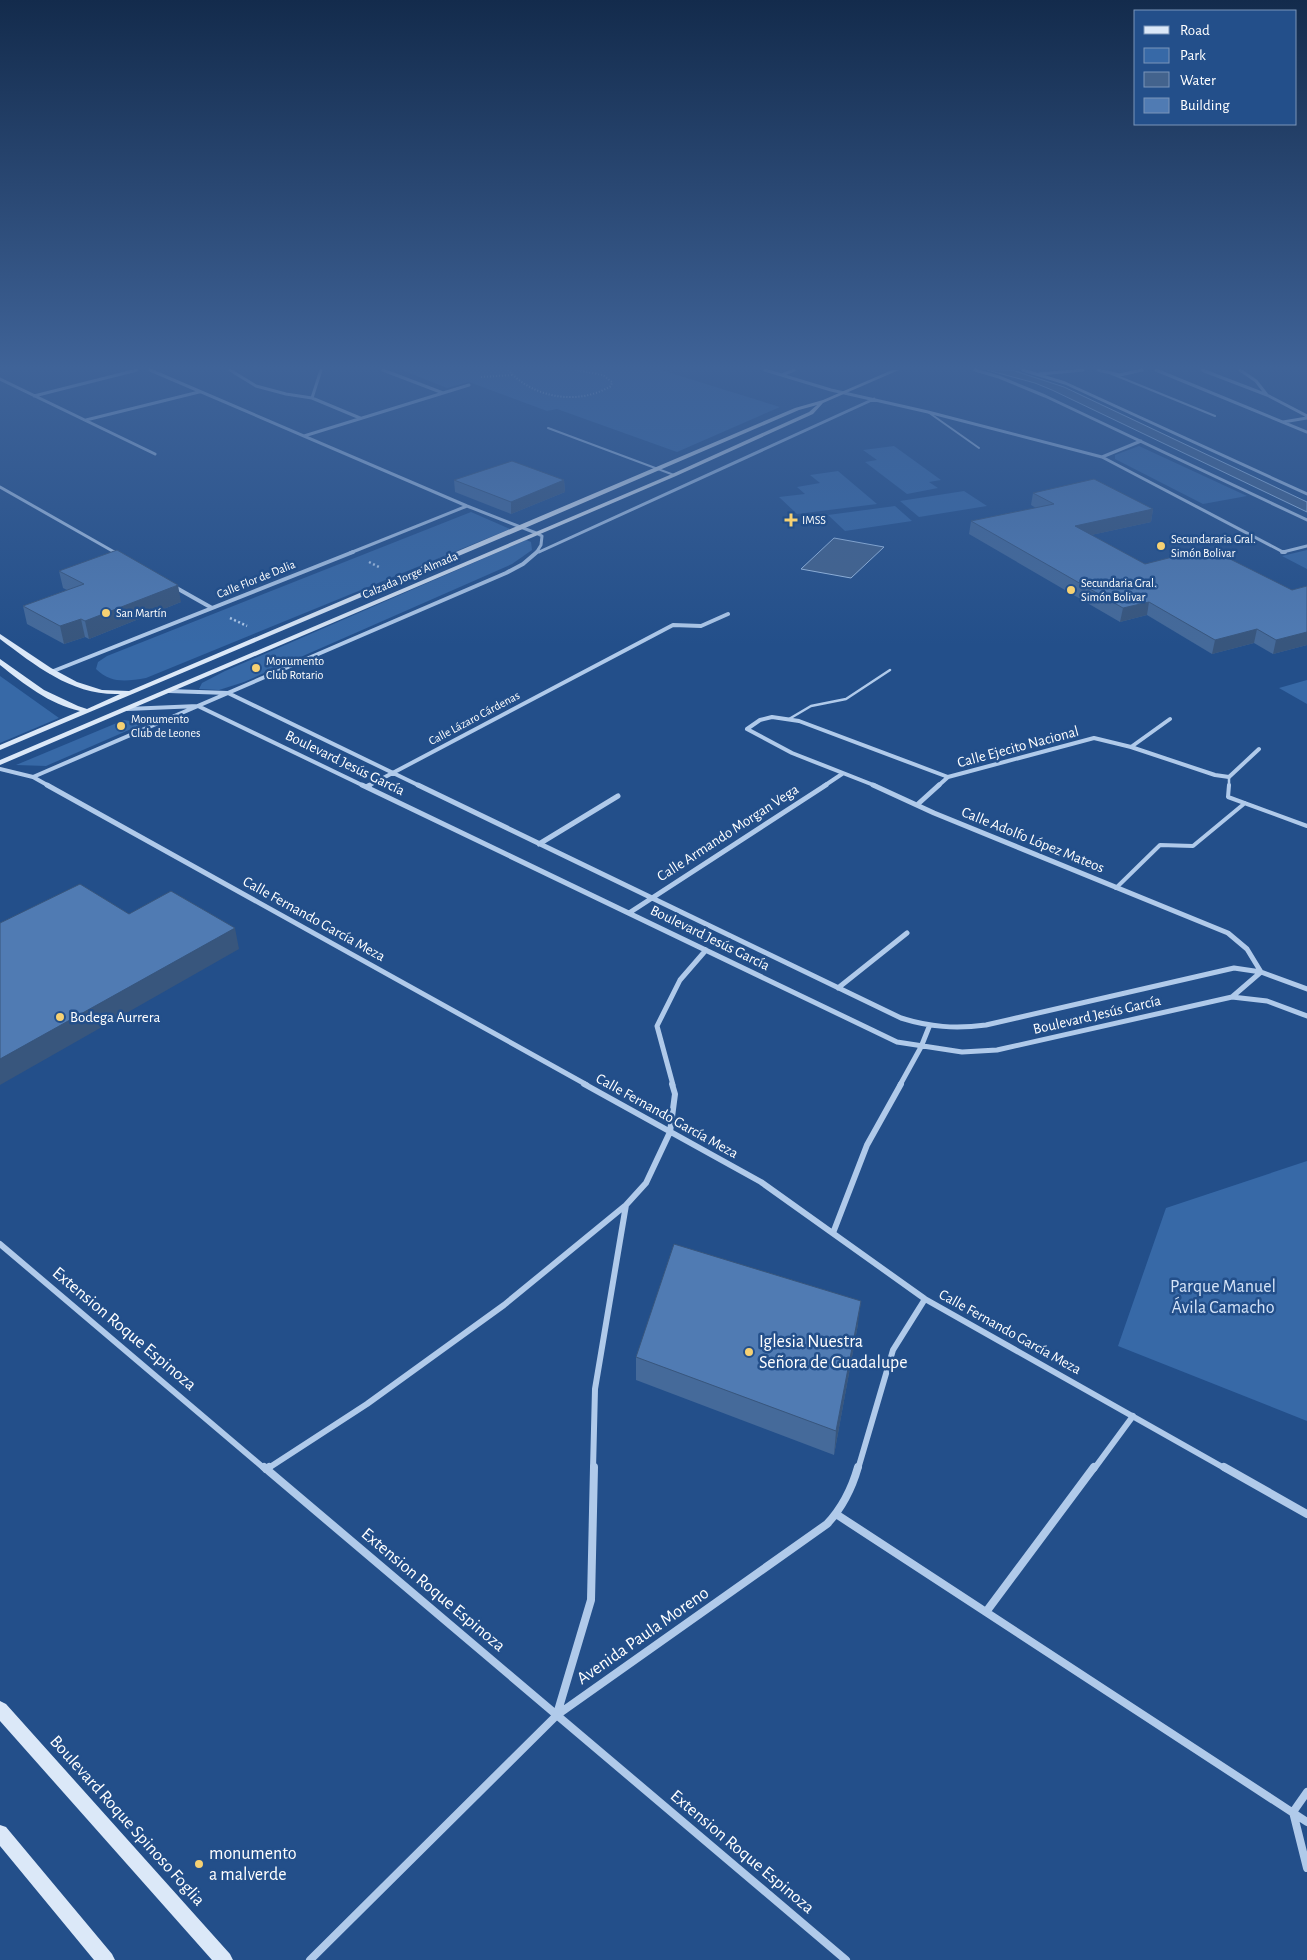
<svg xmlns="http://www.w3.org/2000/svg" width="1307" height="1960" viewBox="0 0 1307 1960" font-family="'Alegreya Sans',sans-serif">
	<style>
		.green { fill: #3769a7 }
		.water { fill: #43638d; stroke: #a4c5eb }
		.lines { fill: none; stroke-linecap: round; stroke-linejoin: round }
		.path-far1 { stroke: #b0caea; stroke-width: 2; stroke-dasharray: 1 2; stroke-linecap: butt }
		.path { stroke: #b0caea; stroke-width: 2.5; stroke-dasharray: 2 2.5; stroke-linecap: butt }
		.lane-far2 { stroke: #b0caea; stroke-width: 2 }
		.lane-far1 { stroke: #b0caea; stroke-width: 2.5 }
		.lane { stroke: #b0caea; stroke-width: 4 }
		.street-far4 { stroke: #b0caea; stroke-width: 3 }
		.street-far3 { stroke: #b0caea; stroke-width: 4 }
		.street-far2 { stroke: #b0caea; stroke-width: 5 }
		.street-far1 { stroke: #b0caea; stroke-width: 6 }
		.street { stroke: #b0caea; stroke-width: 8 }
		.secondary { fill: #dbe8f8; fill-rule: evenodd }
		.wall { fill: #456a9a }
		.shaded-wall { fill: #38567d }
		.building { fill: #507bb3; stroke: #38567d }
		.poi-dot { fill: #f6d173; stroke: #234f8a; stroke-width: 2 }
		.labels { text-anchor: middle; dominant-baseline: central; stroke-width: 5; stroke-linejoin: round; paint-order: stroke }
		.far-poi-label { font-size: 12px; fill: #fff; stroke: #234f8a; text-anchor: start }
		.far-street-label { font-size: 12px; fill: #fff; stroke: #234f8a }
		.street-label { font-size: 15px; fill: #fff; stroke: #234f8a }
		.poi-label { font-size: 15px; fill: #fff; stroke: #234f8a; text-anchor: start }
		.near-park-label { font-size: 18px; fill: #d5e4f8; stroke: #234f8a }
		.near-street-label { font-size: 18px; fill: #fff; stroke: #234f8a }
		.near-poi-label { font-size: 18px; fill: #fff; stroke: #234f8a; text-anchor: start }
	</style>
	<rect width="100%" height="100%" fill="#234f8a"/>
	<path class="green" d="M402,370H661L780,407L677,452L557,409L547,411L469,382L447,388Z
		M894,446L941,480L929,482L938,488L907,494L865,462L877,460L863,450Z
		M1139,446L1247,496L1203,504L1115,459V455Z
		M838,471L877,504L797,514L779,497L805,494L797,487L820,483L810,475Z
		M964,491L987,506L919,517L900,501Z
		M895,506L912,521L845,531L828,515Z
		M471,512L510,529L146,678C127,681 111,684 96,669L98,662L107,656Z
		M526,540L531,542L532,550L512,564L244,682L219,690L199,689L202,683L225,671Z
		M1307,550V569L1282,556Z
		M0,676L59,718L0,743Z
		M1307,680V704L1279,688Z
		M124,720L145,723L46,766L16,765Z
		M1307,1161V1421L1118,1346L1166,1208Z"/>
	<path class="water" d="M987,370H1012L1064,387L1307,502V512L1052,390L1035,383Z
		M834,538L884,547L851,578L801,569Z"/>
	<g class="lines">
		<path class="path-far1" d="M508,370C533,398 578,406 611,386L612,382L603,375L575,370
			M481,377L512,375"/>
		<path class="path" d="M369,562L381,568
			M230,618L247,626"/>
		<path class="lane-far2" d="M1112,374L1215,416
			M928,412L979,448
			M548,428L674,475"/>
		<path class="lane-far1" d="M789,719L811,706L846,699L890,670
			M1229,786V777"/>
		<path class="lane" d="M1229,785L1228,797L1307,826
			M1116,888L1160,845L1193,846L1245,803"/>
		<path class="street-far4" d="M150,370L467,506L536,533L542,536L541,545L536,553
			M230,370L256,386L286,394L312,398L360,418
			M383,370L443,393
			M765,370L831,390L928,412L1102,457L1283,552L1307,546
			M975,370L999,377L1045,396L1307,520
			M1023,370L1065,383L1307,494
			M1098,370L1120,375L1142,370
			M1156,370L1307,432
			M1202,370L1267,395L1307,416
			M1240,370L1256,381L1267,395
			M1039,374L1083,370
			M782,375L794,370
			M0,379L155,454
			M34,396L137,370
			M312,398L321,370
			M86,420L199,392
			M1283,422L1307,418
			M304,436L469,385
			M1102,457L1141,441
			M0,487L116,553
			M539,552L874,399
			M350,553L467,506"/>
		<path class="street-far3" d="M114,552L118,554
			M1282,552H1285
			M173,586L212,608
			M51,672L353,552
			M169,691L228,693L420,786
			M127,709L198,706L364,786
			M1131,747L1170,719
			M0,769L33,777L49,786
			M33,777L506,573L523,564L537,552
			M368,786L673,625L701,626L728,614
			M824,786L842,774
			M876,786L792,753L747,729L760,720L772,717L799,721L948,777
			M938,786L948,777L1094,738L1131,747L1215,775L1229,777L1259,749"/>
		<path class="street-far2" d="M47,785L587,1085
			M362,785L897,1042L962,1052L997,1050L1232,997L1267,1001L1307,1016
			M418,785L901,1018C930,1027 955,1029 986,1025L1234,968L1261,972L1307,989
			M873,785L934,813L1228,933L1247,949L1261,972L1232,997
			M366,787L370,785
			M918,804L939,785
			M539,844L618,796
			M629,913L826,785
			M838,988L907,933
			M673,1085L657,1026L680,980L706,950
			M900,1085L921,1047L929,1027"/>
		<path class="street-far1" d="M584,1084L761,1182L925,1299L1226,1469
			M833,1233L867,1145L901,1084
			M0,1244L265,1469
			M267,1469L367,1404L504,1305L626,1205L646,1183L670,1132L675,1094L672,1084
			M593,1469L595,1389L626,1205
			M858,1469L893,1350L925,1299
			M1094,1469L1133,1416"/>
		<path class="street" d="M264,1467L846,1960
			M1224,1467L1307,1514
			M266,1469L269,1467
			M836,1514L1307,1822
			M986,1612L1094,1467
			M557,1714L591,1600L594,1467
			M1307,1792L1293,1812L1307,1868
			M310,1960L557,1715L827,1524C842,1508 852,1488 858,1467"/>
		<path class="secondary" d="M892,370H899L823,403L813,414L676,476L0,765V760L672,474L809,412L817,405L799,410L525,528L0,750V745L80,711C49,704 24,684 0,665V659L44,690L78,706L87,709L120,694C73,696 36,666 0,639V634L51,668L77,682L102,690L129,691L795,408L823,400Z
			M0,1701L6,1704L230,1954L233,1960H212L0,1721Z
			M0,1825L6,1827L112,1954L115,1960H94L0,1846Z"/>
	</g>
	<path class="wall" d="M454,480H564L565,492L511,514L455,492Z
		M1033,493L1153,509L1151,522L1091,535L1145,564L1292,590L1307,586V645L1273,654L1254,643L1212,654L1147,615L1120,622L969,534L971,521L1036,508L1031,505Z
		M59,571L181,602L89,639L85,637L64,644L27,624L23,606L67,590L63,588Z
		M858,1324L834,1455L636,1380V1357Z"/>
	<path class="shaded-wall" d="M564,480L565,492L511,514V502Z
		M1153,509L1151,522L1073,539L1075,526Z
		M178,585L181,602L89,639L85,621Z
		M1149,602L1147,615L1120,622L1123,608Z
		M81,619L85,637L64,644L60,626Z
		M1257,629L1254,643L1212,654L1215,640Z
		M1307,632V645L1273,654L1276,640Z
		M235,928L239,949L0,1085V1059Z
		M861,1301L858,1324L834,1455L836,1431Z"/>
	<path class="building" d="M512,461L564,480L511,502L454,480Z
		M1094,479L1153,509L1075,526L1145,564L1208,548L1292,590L1307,586V632L1276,640L1257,629L1215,640L1149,602L1123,608L971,521L1054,504L1033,493Z
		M117,550L178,585L85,621L81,619L60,626L23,606L84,584L59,571Z
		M80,884L129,914L171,891L235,928L0,1059V923Z
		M674,1244L861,1301L836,1431L636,1357Z"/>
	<linearGradient id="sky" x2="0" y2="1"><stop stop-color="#132b4c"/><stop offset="0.57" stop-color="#3f6398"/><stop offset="1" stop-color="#3f6398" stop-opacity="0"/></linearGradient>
	<rect width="1307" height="645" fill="url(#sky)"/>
	<g class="poi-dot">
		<path d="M788.5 512.5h5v5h5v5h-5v5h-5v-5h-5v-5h5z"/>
		<circle cx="1161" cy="546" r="5"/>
		<circle cx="1071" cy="590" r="5"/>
		<circle cx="106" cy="613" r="5"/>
		<circle cx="256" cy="668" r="5"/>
		<circle cx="121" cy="726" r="5"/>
		<circle cx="60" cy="1017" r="5"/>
		<circle cx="749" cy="1352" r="5"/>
		<circle cx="199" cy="1864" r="5"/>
	</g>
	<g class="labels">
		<g class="far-poi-label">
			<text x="802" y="520">IMSS</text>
			<text x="1171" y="539">Secundararia Gral.<tspan x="1171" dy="14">Simón Bolivar</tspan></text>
			<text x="1081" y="583">Secundaria Gral.<tspan x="1081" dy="14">Simón Bolivar</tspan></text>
			<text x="116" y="613">San Martín</text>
			<text x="266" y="661">Monumento<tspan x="266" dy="14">Club Rotario</tspan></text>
			<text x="131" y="719">Monumento<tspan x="131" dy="14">Club de Leones</tspan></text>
		</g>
		<g class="far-street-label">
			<text transform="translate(410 575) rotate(-23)">Calzada Jorge Almada</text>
			<text transform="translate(256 579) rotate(-22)">Calle Flor de Dalia</text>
			<text transform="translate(474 718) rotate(-28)">Calle Lázaro Cárdenas</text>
		</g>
		<g class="street-label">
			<text transform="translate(1018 747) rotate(-15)">Calle Ejecito Nacional</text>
			<text transform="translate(345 763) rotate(26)">Boulevard Jesús García</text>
			<text transform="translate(728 833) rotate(-33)">Calle Armando Morgan Vega</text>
			<text transform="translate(1033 840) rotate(22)">Calle Adolfo López Mateos</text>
			<text transform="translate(314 919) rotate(29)">Calle Fernando García Meza</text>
			<text transform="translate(710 938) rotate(26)">Boulevard Jesús García</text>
			<text transform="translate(1097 1015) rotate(-13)">Boulevard Jesús García</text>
			<text transform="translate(667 1116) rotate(29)">Calle Fernando García Meza</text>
			<text transform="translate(1010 1332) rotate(29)">Calle Fernando García Meza</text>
		</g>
		<g class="poi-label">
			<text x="70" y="1017">Bodega Aurrera</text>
		</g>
		<g class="near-park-label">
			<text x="1223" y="1287">Parque Manuel<tspan x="1223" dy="21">Ávila Camacho</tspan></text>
		</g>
		<g class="near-street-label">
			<text transform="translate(124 1329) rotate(40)">Extension Roque Espinoza</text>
			<text transform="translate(433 1590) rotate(40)">Extension Roque Espinoza</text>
			<text transform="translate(643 1636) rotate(-35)">Avenida Paula Moreno</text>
			<text transform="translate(127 1821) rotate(48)">Boulevard Roque Spinoso Foglia</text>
			<text transform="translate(742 1852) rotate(40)">Extension Roque Espinoza</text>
		</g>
		<g class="near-poi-label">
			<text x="759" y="1342">Iglesia Nuestra<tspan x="759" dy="21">Señora de Guadalupe</tspan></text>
			<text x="209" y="1854">monumento<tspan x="209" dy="21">a malverde</tspan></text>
		</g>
	</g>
	<rect x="1134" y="10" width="162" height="115" fill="#234f8a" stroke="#7b95b9"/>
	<rect x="1144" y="26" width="25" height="8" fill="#dbe8f8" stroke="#7b95b9"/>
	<text x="1180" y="35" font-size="15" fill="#ffffff">Road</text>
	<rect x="1144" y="48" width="25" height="15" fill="#3769a7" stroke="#7b95b9"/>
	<text x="1180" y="60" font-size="15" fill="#ffffff">Park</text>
	<rect x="1144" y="72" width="25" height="15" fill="#43638d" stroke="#7b95b9"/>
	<text x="1180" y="85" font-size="15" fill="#ffffff">Water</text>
	<rect x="1144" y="98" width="25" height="15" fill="#507bb3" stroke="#7b95b9"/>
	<text x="1180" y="110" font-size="15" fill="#ffffff">Building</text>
</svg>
